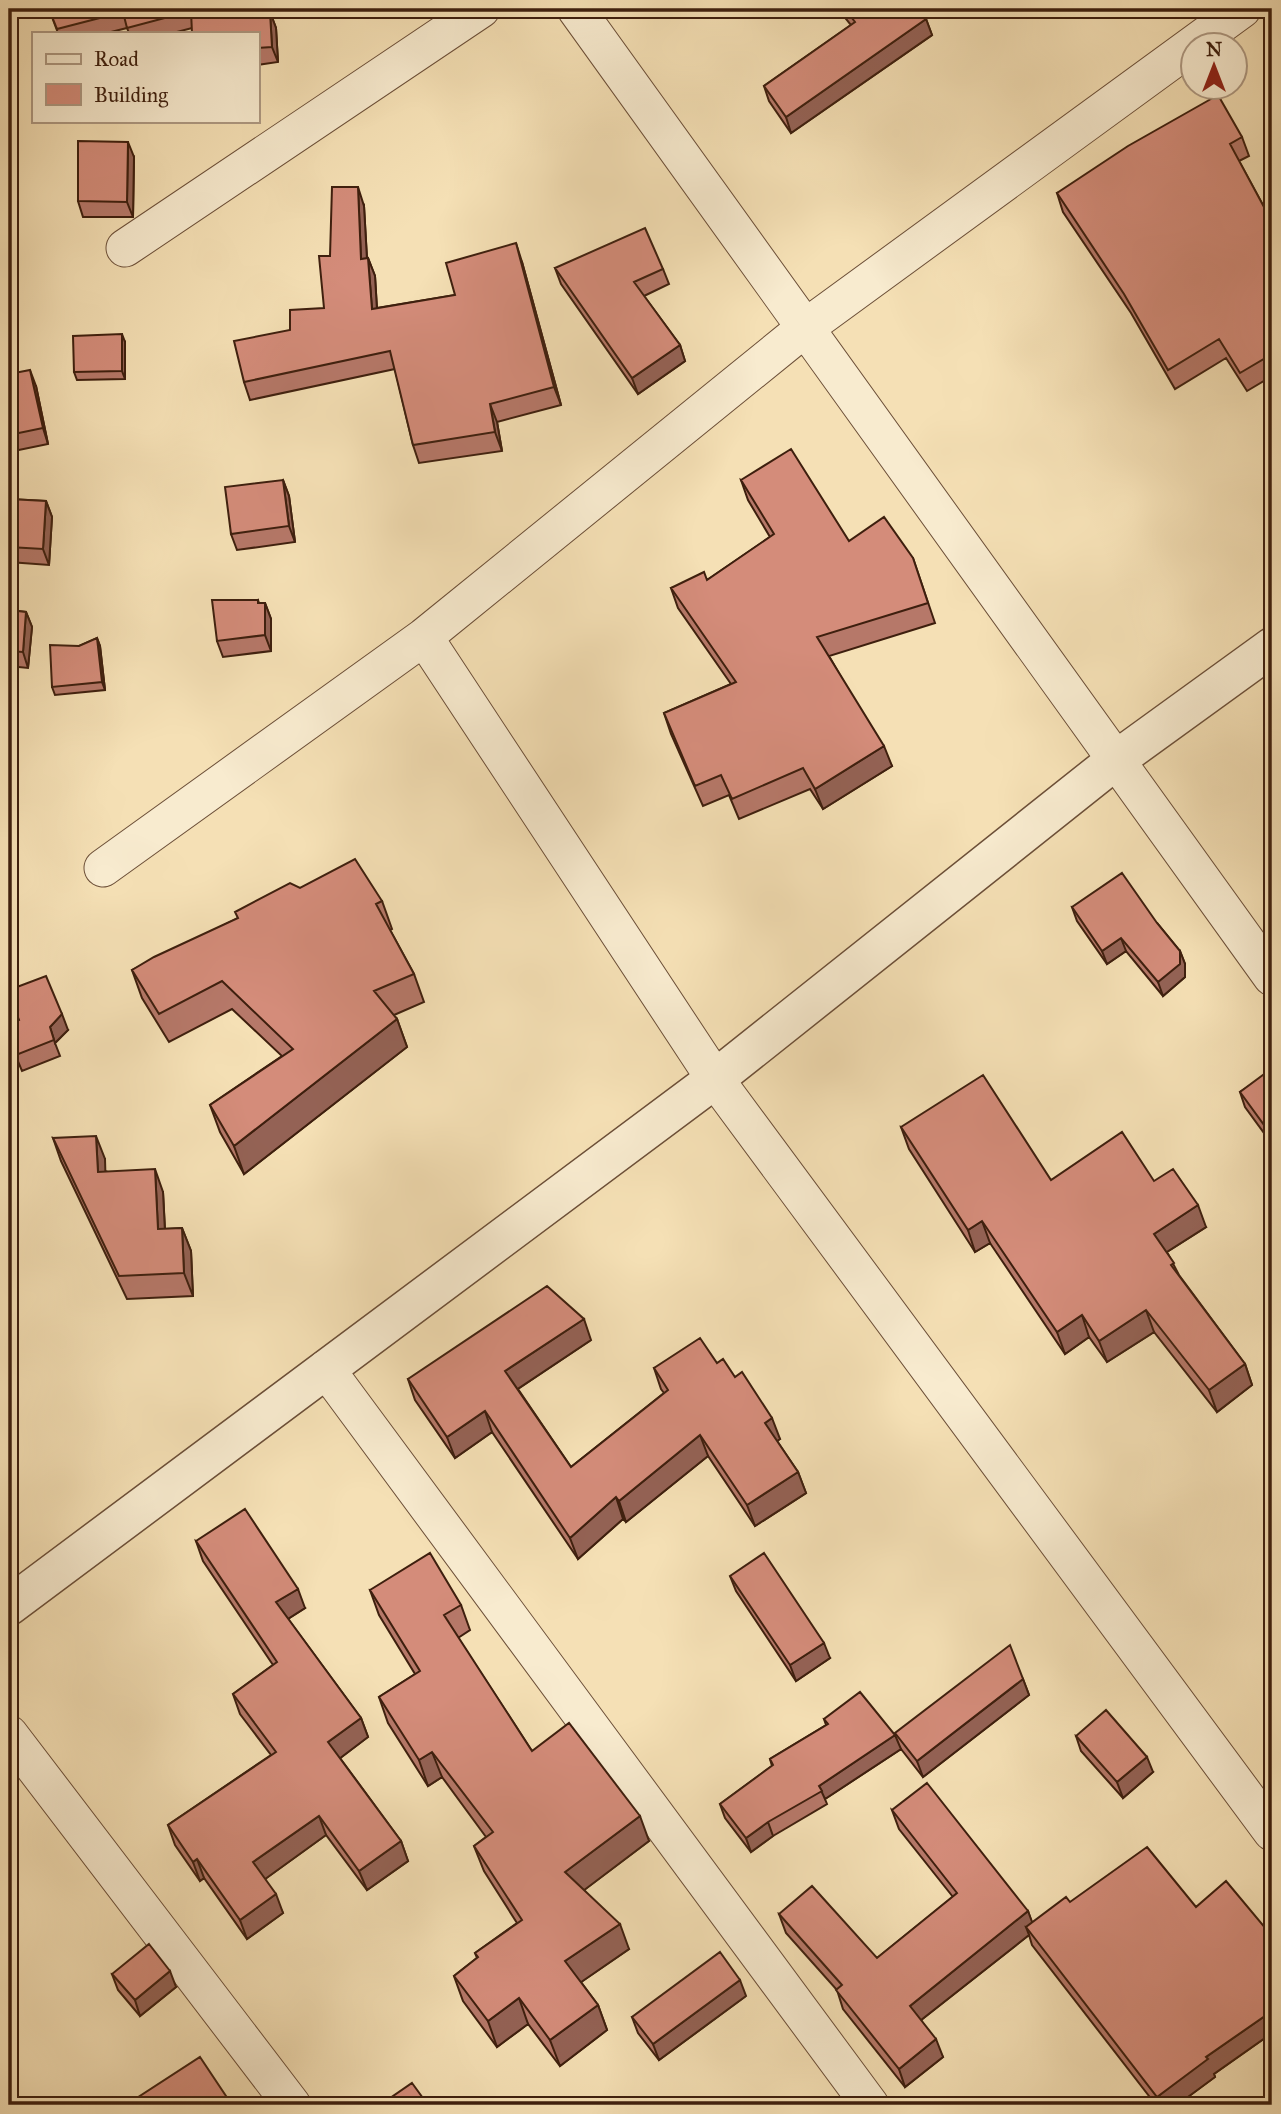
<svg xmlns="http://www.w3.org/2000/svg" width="1281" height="2114" viewBox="0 0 1281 2114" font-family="'IM FELL Great Primer',serif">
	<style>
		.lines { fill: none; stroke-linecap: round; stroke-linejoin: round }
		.minor-casing { stroke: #6c4f38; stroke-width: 39 }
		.tertiary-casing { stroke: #6c4f38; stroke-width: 41 }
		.minor { stroke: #f8ebcf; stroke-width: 37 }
		.tertiary { stroke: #f8ebcf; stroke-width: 38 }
		.wall { fill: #b67869; stroke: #3e1f0e; stroke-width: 2 }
		.shaded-wall { fill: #946255; stroke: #3e1f0e; stroke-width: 2 }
		.building { fill: #d48c7a; stroke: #3e1f0e; stroke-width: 2 }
	</style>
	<rect width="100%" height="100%" fill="#f5e0b5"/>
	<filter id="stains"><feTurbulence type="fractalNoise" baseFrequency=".00286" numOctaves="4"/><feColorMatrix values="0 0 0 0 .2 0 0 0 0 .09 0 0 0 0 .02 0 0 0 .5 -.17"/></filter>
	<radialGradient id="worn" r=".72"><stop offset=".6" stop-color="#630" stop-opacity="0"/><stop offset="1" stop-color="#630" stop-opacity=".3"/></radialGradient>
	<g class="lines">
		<g class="minor-casing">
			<path id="minor" d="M576,9L1272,977
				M125,248L481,9
				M424,637L715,1079L1272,1832
				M103,868L424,637L805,328L1242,9
				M326,1369L870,2105
				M9,1734L292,2105"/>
		</g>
		<g class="tertiary-casing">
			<path id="tertiary" d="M9,1606L715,1079L1116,760L1272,647"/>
		</g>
		<use href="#minor" class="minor"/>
		<use href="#tertiary" class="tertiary"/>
	</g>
	<path class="wall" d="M49,9H250V14L270,12L276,28L278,62L257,65V33L192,28L173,33H129L127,28L107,33H58Z
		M838,9H919L926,19L932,35L791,133L769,101L764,86L851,25Z
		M1242,137L1249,156L1239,161L1271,220L1272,219V376L1247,391L1226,358L1175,389L1131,313L1063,212L1057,193Z
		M134,157L133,217H83L78,201Z
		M364,206L367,258H368L375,276L377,308L455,295L522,262L561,405L497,422L502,451L419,463L413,445L395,369L250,400L244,382L290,330L324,308L330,256Z
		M555,268L663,269L669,284L644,296L680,345L685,361L638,394L561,284Z
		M125,342V379L77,380L74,372Z
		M9,374L36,386L48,444L9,452Z
		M283,480L289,496L295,542L237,550L231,534Z
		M741,480L849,541L913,558L935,623L829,656L892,766L823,809L810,789L739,819L729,795L703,806L671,734L664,713L731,684L678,608L671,588L707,580L770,537L748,500Z
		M9,499L46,501L52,517L49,565L9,562Z
		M258,600L259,603H265L271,619V651L223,657L217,641Z
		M9,610L26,612L32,627L28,668L9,666Z
		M97,638L100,646L105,690L55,695L52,687L79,646Z
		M300,888L382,901L392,929L390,930L414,974L424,1002L394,1015L397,1019L407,1047L244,1174L220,1132L210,1105L282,1056L232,1009L169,1042L142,998L132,970Z
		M1072,907L1157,923L1180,951L1185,964V977L1163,996L1126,951L1107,964L1077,921Z
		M9,994L68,1030L55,1043L60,1056L22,1071L9,1040V1024L19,1020Z
		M1272,1071V1144L1245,1107L1240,1092Z
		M901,1127L1051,1180L1154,1181L1206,1227L1167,1252L1179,1275L1245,1364L1252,1385L1217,1412L1154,1332L1107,1362L1089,1337L1065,1354L990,1243L975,1252L909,1149Z
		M53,1138L105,1159V1171L163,1192L165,1229L182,1228L191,1251L193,1296L127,1299L61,1161Z
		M591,1340L518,1389L571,1467L664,1393L661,1389L654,1368L717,1363L735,1377L780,1439L777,1441L798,1472L806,1493L755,1526L708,1456L626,1522L623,1519L578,1559L492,1432L455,1458L415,1400L408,1379Z
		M196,1541L305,1608L288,1619L361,1718L368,1737L340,1758L401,1841L408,1861L367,1890L326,1835L265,1879L283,1913L247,1939L204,1878L200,1881L175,1845L168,1825L271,1755L240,1714L233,1694L273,1665L203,1561Z
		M730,1576L830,1658L796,1681L736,1591Z
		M370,1590L461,1605L470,1630L458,1638L532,1751L649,1841L584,1890L629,1949L581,1982L598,2005L607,2030L560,2066L528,2024L497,2047L463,2001L454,1976L477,1958L475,1953L517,1923L484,1871L474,1846L486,1837L442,1777L428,1786L388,1723L379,1697L415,1674L379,1615Z
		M1023,1679L1029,1695L923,1777L901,1749L825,1799L827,1804L773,1836L751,1852L725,1818L720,1804L772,1766L770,1759L826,1725L824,1719L895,1735Z
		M1076,1736L1153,1772L1123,1798L1081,1751Z
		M892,1810L1028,1911L1032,1923L1070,1902L1196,1907L1272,1936V2033L1214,2074L1215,2077L1177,2105H1156L1032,1945L1029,1935L921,2020L943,2057L905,2087L843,2009L837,1990L786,1933L779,1914L877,1958L953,1897L899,1829Z
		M112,1974L176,1987L140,2016L118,1990Z
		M746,1996L659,2060L638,2033L632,2017Z"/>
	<path class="shaded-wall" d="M246,9H250L252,30L246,15Z
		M270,12L276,28L278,62L272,47Z
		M926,19L932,35L791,133L786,117Z
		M128,142L134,157L133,217L127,202Z
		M358,187L364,206L368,277L361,259Z
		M516,243L522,262L561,405L554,387Z
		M368,258L375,276L378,327L372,309Z
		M122,334L125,342V379L122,371Z
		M680,345L685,361L638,394L632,378Z
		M30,370L36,386L48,444L43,428Z
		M490,404L497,422L502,451L495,432Z
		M283,480L289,496L295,542L289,526Z
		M46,501L52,517L49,565L43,549Z
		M265,603L271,619V651L265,635Z
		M26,612L32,627L28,668L23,652Z
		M97,638L100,646L105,690L102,682Z
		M884,746L892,766L823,809L815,789Z
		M1121,938L1126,951L1107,964L1102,951Z
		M1180,951L1185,964V977L1163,996L1158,982Z
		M62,1014L68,1030L55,1043L50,1027Z
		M397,1019L407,1047L244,1174L234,1146Z
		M96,1136L105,1159L106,1194L98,1172Z
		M155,1169L163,1192L166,1252L158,1229Z
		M1198,1205L1206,1227L1162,1255L1154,1234Z
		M982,1221L990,1243L975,1252L968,1230Z
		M182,1228L191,1251L193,1296L184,1273Z
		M1146,1310L1154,1332L1107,1362L1099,1341Z
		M1082,1315L1089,1337L1065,1354L1057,1332Z
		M584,1319L591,1340L513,1392L505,1371Z
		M1245,1364L1252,1385L1217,1412L1209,1390Z
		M485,1411L492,1432L455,1458L447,1437Z
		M772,1418L780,1439L773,1444L765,1423Z
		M700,1435L708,1456L626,1522L619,1501Z
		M798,1472L806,1493L755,1526L747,1505Z
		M616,1497L623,1519L578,1559L570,1538Z
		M298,1589L305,1608L283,1622L276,1602Z
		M824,1643L830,1658L796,1681L790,1665Z
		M1023,1679L1029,1695L923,1777L917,1761Z
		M361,1718L368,1737L335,1762L328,1742Z
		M895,1735L901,1749L825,1799L819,1786Z
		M432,1752L442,1777L428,1786L419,1760Z
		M1147,1757L1153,1772L1123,1798L1117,1782Z
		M319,1816L326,1835L261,1882L253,1862Z
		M640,1816L649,1841L575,1897L565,1872Z
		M768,1822L773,1836L751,1852L746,1838Z
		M401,1841L408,1861L367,1890L359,1871Z
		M197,1859L204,1878L200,1881L193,1862Z
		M276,1894L283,1913L247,1939L240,1920Z
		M1028,1911L1035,1930L1026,1927L1029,1935L916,2024L910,2006Z
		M620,1924L629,1949L574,1987L565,1961Z
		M170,1971L176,1987L140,2016L135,2000Z
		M740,1980L746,1996L659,2060L653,2044Z
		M519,1998L528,2024L497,2047L488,2021Z
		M598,2005L607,2030L560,2066L550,2040Z
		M1272,2011V2033L1214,2074L1215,2077L1177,2105H1160L1157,2097L1206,2057Z
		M936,2039L943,2057L905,2087L899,2069Z"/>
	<path class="building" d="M49,9H246V15L270,12L272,47L257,48V33H192L191,11L127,28L123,12L57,29Z
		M845,9H919L926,19L786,117L764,86L855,22Z
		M1218,95L1242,137L1230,144L1271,220L1272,219V354L1240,373L1219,339L1168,370L1124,294L1057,193L1128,146Z
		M78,141L128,142L127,202L78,201Z
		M332,187H358L361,259L368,258L372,309L455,295L446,263L516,243L554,387L490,404L495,432L413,445L390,351L244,382L234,341L290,330V310L324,308L319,256H330Z
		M645,228L663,269L634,282L680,345L632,378L555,268Z
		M122,334V371L74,372L73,336Z
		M30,370L43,428L9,435V374Z
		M791,449L849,541L884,517L913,558L928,603L817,637L884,746L815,789L803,768L732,799L721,775L695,786L664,713L736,682L671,588L704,572L707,580L774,534L741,480Z
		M283,480L289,526L231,534L225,487Z
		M9,499L46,501L43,549L9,547Z
		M212,600H258V603H265V635L217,641Z
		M9,610L26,612L23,652L9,651Z
		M97,638L102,682L52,687L50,645L79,646Z
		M355,859L382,901L376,904L414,974L374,991L397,1019L234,1146L210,1105L293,1049L222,981L159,1014L132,970L154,957L238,918L235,912L290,883L300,888Z
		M1122,873L1157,923L1180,951V964L1158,982L1121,938L1102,951L1072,907Z
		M46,976L62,1014L50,1027L54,1040L16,1055L9,1038V1024L19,1020L9,994V990Z
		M1271,1069L1272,1071V1136L1240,1092Z
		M983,1075L1051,1180L1122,1132L1154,1181L1173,1169L1198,1205L1154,1234L1174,1263L1171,1265L1245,1364L1209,1390L1146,1310L1099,1341L1082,1315L1057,1332L982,1221L968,1230L901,1127Z
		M96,1136L98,1172L155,1169L158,1229L182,1228L184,1273L119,1276L53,1138Z
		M547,1286L584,1319L505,1371L571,1467L668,1390L654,1368L700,1338L717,1363L723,1359L735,1377L742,1372L772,1418L765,1423L798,1472L747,1505L700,1435L619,1501L616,1497L570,1538L485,1411L447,1437L408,1379Z
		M245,1509L298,1589L276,1602L361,1718L328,1742L401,1841L359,1871L319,1816L253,1862L276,1894L240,1920L197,1859L193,1862L168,1825L276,1752L233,1694L277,1662L196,1541Z
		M430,1553L461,1605L444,1615L532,1751L569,1723L640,1816L565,1872L620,1924L565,1961L598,2005L550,2040L519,1998L488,2021L454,1976L478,1957L475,1953L522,1920L474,1846L493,1832L432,1752L419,1760L379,1697L420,1671L370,1590Z
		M764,1553L824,1643L790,1665L730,1576Z
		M1010,1645L1023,1679L917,1761L895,1733Z
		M860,1692L895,1735L819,1786L822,1791L768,1822L746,1838L720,1804L773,1765L770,1759L828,1724L824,1719Z
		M1106,1710L1147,1757L1117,1782L1076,1736Z
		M927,1783L1028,1911L910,2006L936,2039L899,2069L836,1990L842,1985L779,1914L812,1886L877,1958L957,1893L892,1810Z
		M1147,1847L1196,1907L1226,1881L1272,1936V2011L1206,2057L1208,2059L1157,2097L1026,1927L1066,1897L1070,1902Z
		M149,1944L170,1971L135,2000L112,1974Z
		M720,1952L740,1980L653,2044L632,2017Z
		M200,2057L232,2105H126Z
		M412,2083L428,2105H380Z"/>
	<rect width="1281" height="2114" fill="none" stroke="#f5e0b5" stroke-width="35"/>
	<rect x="10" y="10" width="1260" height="2093" fill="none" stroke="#3e1f0e" stroke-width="3.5"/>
	<rect x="18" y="18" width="1246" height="2079" fill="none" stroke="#3e1f0e" stroke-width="2"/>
	<rect x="32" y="32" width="228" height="91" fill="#f8ebcf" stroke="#ae9982" stroke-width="2"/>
	<rect x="46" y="54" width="35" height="10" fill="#f8ebcf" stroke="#ae9982" stroke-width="2"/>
	<text x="94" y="66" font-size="21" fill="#3e1f0e">Road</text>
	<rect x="46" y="84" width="35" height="21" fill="#d48c7a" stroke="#ae9982" stroke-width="2"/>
	<text x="94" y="102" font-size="21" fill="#3e1f0e">Building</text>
	<g transform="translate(1214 66)"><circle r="33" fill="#f8ebcf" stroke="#ae9982" stroke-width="2"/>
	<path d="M0-5L12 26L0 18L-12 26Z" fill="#8f2418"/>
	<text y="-10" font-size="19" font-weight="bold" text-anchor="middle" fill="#3e1f0e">N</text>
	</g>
	<rect width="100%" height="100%" filter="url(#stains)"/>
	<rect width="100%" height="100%" fill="url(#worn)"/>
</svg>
